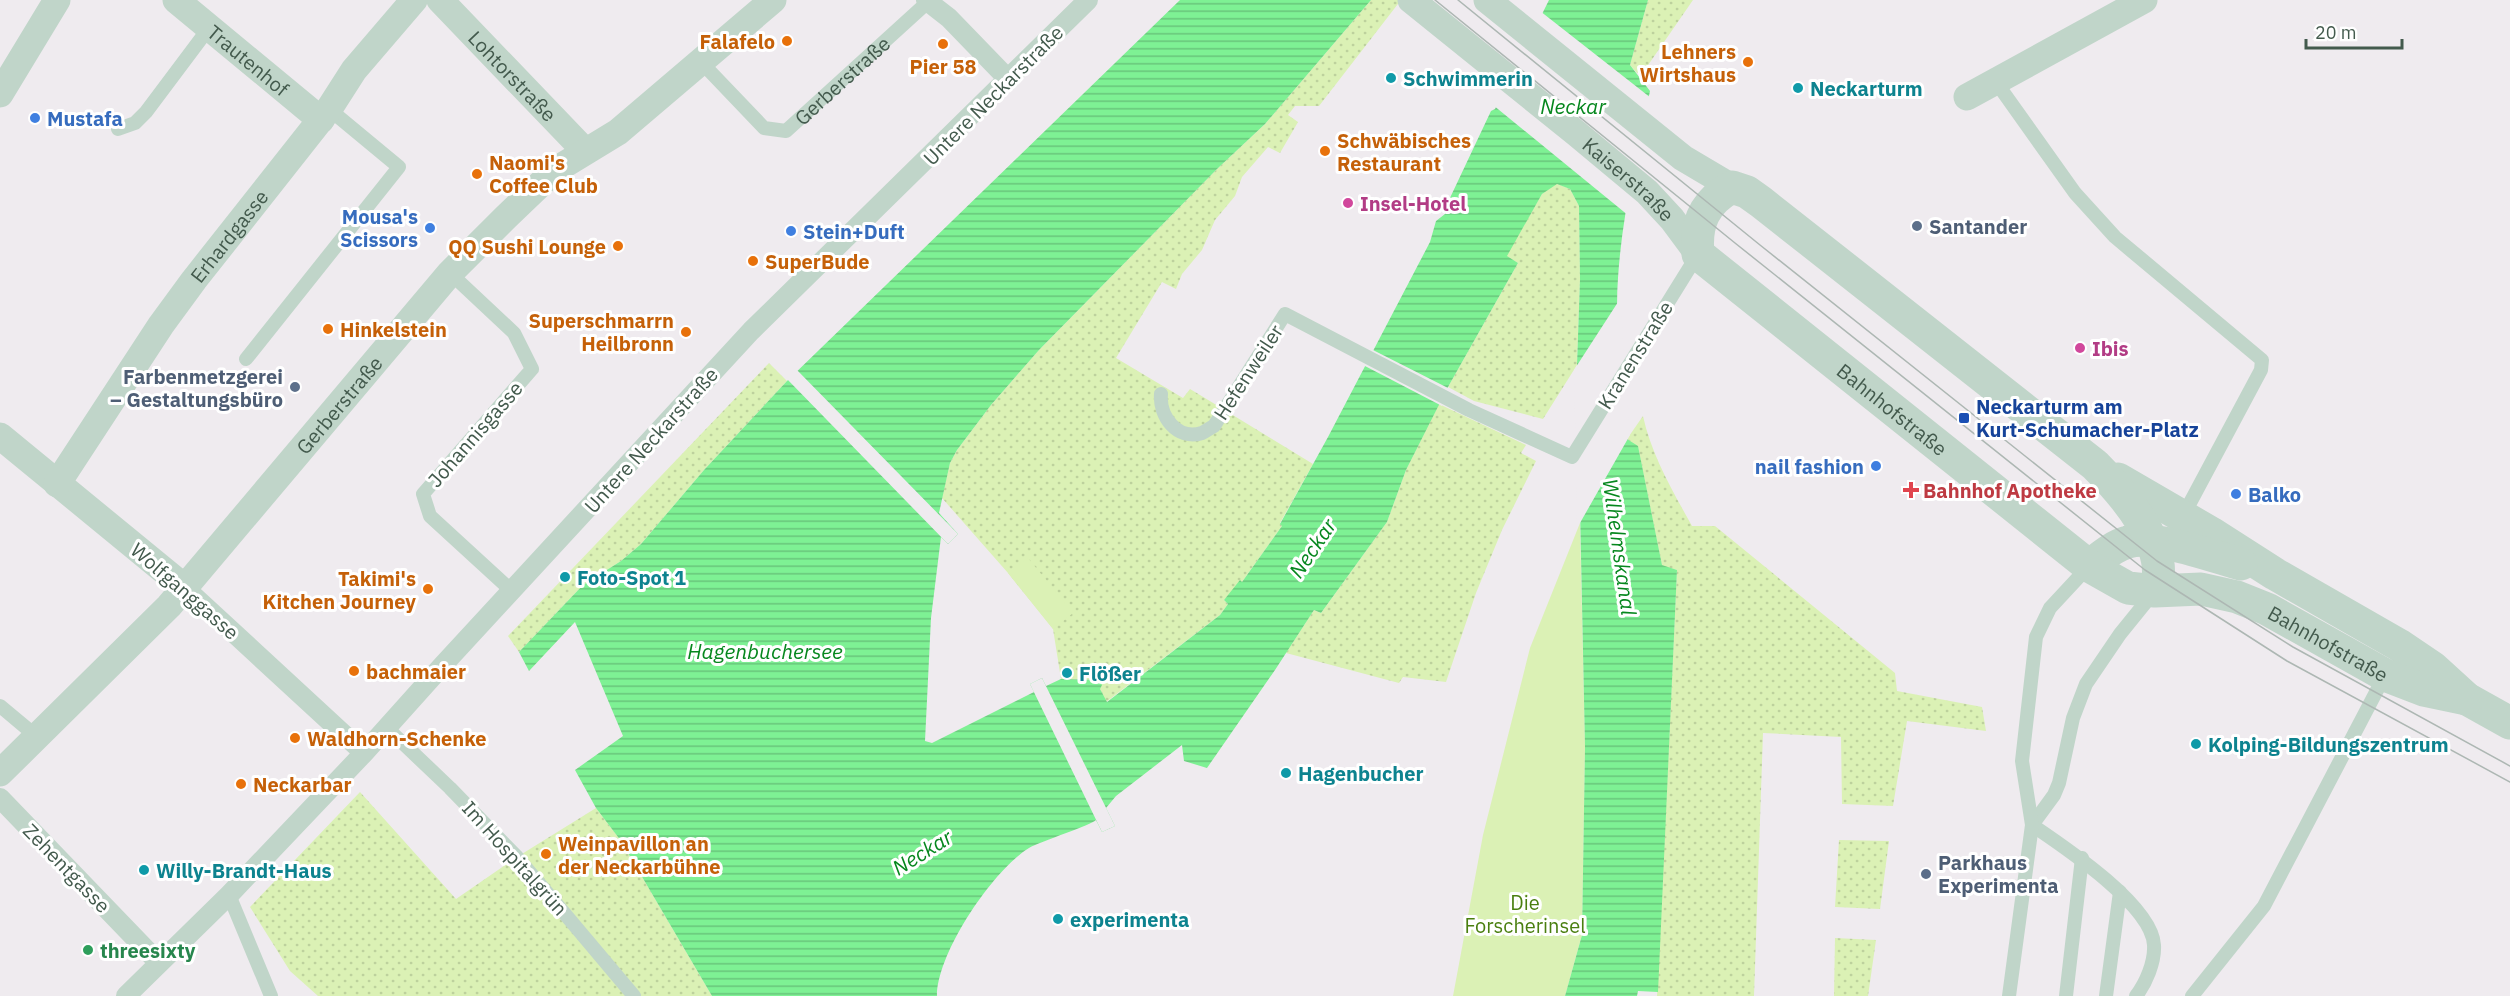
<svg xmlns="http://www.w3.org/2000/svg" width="2510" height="996" viewBox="0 0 2510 996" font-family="'IBM Plex Sans',sans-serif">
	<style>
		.grass { fill: url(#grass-dots) }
		.green { fill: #dbf1b5 }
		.water { fill: url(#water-rules) }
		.pier { fill: #efebef }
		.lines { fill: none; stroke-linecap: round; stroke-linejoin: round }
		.service { stroke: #c0d5c9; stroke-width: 14 }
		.pedestrian { stroke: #c0d5c9; stroke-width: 20 }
		.minor { stroke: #c0d5c9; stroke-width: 27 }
		.tertiary { stroke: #c0d5c9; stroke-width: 33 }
		.tram { stroke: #adb7b3; stroke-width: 1.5 }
		.food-dot { fill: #e8710a; stroke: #fff; stroke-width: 2 }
		.culture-dot { fill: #0f9aa8; stroke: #fff; stroke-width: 2 }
		.shop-dot { fill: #3f7fe0; stroke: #fff; stroke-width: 2 }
		.hotel-dot { fill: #d1479c; stroke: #fff; stroke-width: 2 }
		.service-dot { fill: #5c6f8a; stroke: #fff; stroke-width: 2 }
		.transit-dot { fill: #1a4fb4; stroke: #fff; stroke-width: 2 }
		.health-dot { fill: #e0444e; stroke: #fff; stroke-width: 2 }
		.leisure-dot { fill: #2e9e5b; stroke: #fff; stroke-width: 2 }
		.labels { text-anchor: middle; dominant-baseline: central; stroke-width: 6; stroke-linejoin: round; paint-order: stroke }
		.food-label { font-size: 20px; font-weight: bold; fill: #c56008; stroke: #fff; text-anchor: start }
		.street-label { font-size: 20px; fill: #435a4d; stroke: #fff }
		.culture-label { font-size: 20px; font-weight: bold; fill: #0d838f; stroke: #fff; text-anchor: start }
		.shop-label { font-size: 20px; font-weight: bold; fill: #366cbe; stroke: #fff; text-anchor: start }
		.hotel-label { font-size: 20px; font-weight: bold; fill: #b23c85; stroke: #fff; text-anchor: start }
		.service-label { font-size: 20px; font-weight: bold; fill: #4e5e75; stroke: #fff; text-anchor: start }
		.transit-label { font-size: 20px; font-weight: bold; fill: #164399; stroke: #fff; text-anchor: start }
		.health-label { font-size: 20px; font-weight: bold; fill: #be3a42; stroke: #fff; text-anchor: start }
		.park-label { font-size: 20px; fill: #4a7f10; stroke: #fff }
		.leisure-label { font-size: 20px; font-weight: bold; fill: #27864d; stroke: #fff; text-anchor: start }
		.water-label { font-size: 21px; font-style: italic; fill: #06871e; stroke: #fff }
	</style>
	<defs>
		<pattern id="grass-dots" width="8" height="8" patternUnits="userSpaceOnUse" patternTransform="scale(1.5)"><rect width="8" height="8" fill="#dbf1b5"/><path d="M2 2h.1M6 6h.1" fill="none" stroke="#bdd19d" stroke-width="1.8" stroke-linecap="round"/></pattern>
		<pattern id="water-rules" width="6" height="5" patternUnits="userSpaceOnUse" patternTransform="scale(1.5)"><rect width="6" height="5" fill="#7ef194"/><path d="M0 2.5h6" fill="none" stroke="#69c67b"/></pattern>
	</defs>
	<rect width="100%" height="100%" fill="#efebef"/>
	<path class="grass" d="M1371,0H1401L1319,106H1295L1288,115L1298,122L1280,153L1268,147L1242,177L1235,196L1215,220L1202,250L1182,274L1176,289L1162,282L1116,358L1183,398L1190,389L1200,395L1313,464L1280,523L1282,526L1242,582L1224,600L1228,604L1220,615L1106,702L1100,689L1099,680L1061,679L1053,629L1008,573L942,498L950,463L957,450L991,405L1039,350L1217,169L1265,124Z
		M1648,0H1693L1644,71L1637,73L1630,65Z
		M1556,183L1570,189L1579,206L1580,279L1577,365L1543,419L1474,401L1448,387L1518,263L1506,256L1542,194Z
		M769,363L787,381L704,470L641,544L621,561L583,585L519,652L508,636Z
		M1439,404L1526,445L1521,453L1536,461L1502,530L1476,593L1446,682L1403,677L1399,683L1286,653L1314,610L1321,613L1387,522L1406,470Z
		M1643,416C1651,454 1673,492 1692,526H1715L1895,673L1897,691L1982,707L1986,731L1907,721L1893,806L1842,804L1841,737L1763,733L1754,996H1657L1677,570L1662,566L1638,447L1627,439Z
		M360,792L456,899L517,857L596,808L621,841L712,996H318L290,971L250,907Z
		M1839,840L1889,841L1880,909L1835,907Z
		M1835,938L1876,940L1868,996H1834Z"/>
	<path class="green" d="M1580,523L1585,747L1582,935L1565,996H1453L1483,835L1530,648Z
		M1028,558L1073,613L1053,629L1008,573Z"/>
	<path class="water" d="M1180,0H1371L1265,124L1217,169L1039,350L991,405L957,450L950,463L939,513L958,534L948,544L941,537L931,618L925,741L932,743L1034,692L1030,684L1042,678L1046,686L1061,679L1099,680L1102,685L1100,689L1107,702L1220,615L1228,604L1224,600L1240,580L1242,582L1282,526L1280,524L1328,437L1430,242L1436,221L1445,214L1449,200L1491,111L1495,109L1549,0H1648L1630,65L1650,91C1637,153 1622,215 1618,278C1614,331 1624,386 1627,439L1638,446L1662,565L1677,570L1658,992L1638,991L1637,996H1565L1582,935L1585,747L1577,365L1580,279L1579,206L1570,189L1557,184L1542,194L1507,256L1518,263L1448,387L1406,470L1387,522L1321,613L1314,610L1275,670L1207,768L1184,761L1182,745L1116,796L1106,808L1115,826L1102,832L1096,820C1092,825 1041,841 1029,848C993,870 937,953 937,996H712L621,841L596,808L575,770L623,736L575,622L529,671L519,652L583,585L621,561L641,544L704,470L787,381Z"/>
	<path class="pier" d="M1540,11L1651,98L1629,216L1493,105Z
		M1620,299L1630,435L1580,523L1577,521L1574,370Z
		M1371,349L1450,389L1442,406L1363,365Z
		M796,369L958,534L948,544L786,378Z
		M1042,678L1115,826L1102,832L1030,684Z"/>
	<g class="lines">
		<g class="service">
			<path id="s1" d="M701,62L764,128L786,131L930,0"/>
			<path d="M1996,82L2075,193L2115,237L2262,360L2261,370L2183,516"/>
			<path d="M118,129L135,123L146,112L209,28"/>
			<path d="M450,273L514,333L532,369L423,494L430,516L513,592"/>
			<path d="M246,359L399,167L329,109"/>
			<path d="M1161,394C1159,416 1177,441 1202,433C1206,431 1210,428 1214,426L1285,314L1469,410L1572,457L1698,254"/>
			<path d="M0,706L36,736"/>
			<path d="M387,728L450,788L517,857L634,996"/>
			<path d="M2032,825L2054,795L2059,783L2073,718L2086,684L2120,634L2154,592"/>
			<path d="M2032,825C2063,846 2152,905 2154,945C2155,962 2146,983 2136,996"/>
			<path d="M229,895L271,996"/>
			<path d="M2009,996L2032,825L2022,761L2036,637L2050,608L2089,566"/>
			<path d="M2066,996L2082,858"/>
			<path d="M2106,996L2120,892"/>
			<path d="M2192,996L2264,906L2385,675"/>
		</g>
		<path class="pedestrian" d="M926,0L949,18L1009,80
			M184,587L364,753
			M0,798L159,963
			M126,996L229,895L364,753L442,666L751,331L1088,0"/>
		<g class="minor">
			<path id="s2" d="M176,0L321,120"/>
			<path id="s3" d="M440,0L585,151"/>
			<path id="s4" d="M1411,0L1576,133L1647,192L1672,219L1698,254"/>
			<path d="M1487,0L1683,158L1732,187"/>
			<path d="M0,94L57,0"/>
			<path d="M1967,97L2144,0"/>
			<path d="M0,436L184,587"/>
			<path id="s5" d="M57,484L161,325L194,280L329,109L354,70L414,0"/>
			<path id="s6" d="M0,773L169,606L450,273L506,217L554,171L618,132L773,0"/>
		</g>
		<g class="tertiary">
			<path d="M2118,479L2211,533L2275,574L2399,645L2433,668L2467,699L2510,723"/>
			<path d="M2089,566C2101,557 2113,546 2128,542C2153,534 2215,557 2241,564"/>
			<path id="s7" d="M2155,591C2172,548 2123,493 2095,465L1761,202L1747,192L1732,187C1704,202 1695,224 1698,254L2089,566L2128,588L2155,591L2201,589L2237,597L2267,609L2385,675L2424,690L2467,699"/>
		</g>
		<path class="tram" d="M1435,0L1735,243L2145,570L2287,661L2510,782
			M1458,0L1760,245L2157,561L2293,647L2510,766"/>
	</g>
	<g class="food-dot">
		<circle cx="787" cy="41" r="6"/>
		<circle cx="943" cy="44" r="6"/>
		<circle cx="1748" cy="62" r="6"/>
		<circle cx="1325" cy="151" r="6"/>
		<circle cx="477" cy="174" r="6"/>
		<circle cx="618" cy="246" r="6"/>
		<circle cx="753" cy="261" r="6"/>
		<circle cx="328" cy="329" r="6"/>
		<circle cx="686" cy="332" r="6"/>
		<circle cx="428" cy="589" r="6"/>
		<circle cx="354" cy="671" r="6"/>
		<circle cx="295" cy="738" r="6"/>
		<circle cx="241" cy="784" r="6"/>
		<circle cx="546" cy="854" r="6"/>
	</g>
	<g class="culture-dot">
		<circle cx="1391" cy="78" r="6"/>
		<circle cx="1798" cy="88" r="6"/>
		<circle cx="565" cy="577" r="6"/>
		<circle cx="1067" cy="673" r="6"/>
		<circle cx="2196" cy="744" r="6"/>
		<circle cx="1286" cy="773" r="6"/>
		<circle cx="144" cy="870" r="6"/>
		<circle cx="1058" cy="919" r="6"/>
	</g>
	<g class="shop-dot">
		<circle cx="35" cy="118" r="6"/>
		<circle cx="430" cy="228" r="6"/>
		<circle cx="791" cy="231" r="6"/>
		<circle cx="1876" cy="466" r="6"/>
		<circle cx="2236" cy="494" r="6"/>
	</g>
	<g class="hotel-dot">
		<circle cx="1348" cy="203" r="6"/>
		<circle cx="2080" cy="348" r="6"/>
	</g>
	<g class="service-dot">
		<circle cx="1917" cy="226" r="6"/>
		<circle cx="295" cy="387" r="6"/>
		<circle cx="1926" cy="874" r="6"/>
	</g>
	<rect class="transit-dot" x="1958" y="412" width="12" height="12" rx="3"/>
	<path class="health-dot" d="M1908 481h6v6h6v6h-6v6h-6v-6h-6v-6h6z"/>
	<circle class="leisure-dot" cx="88" cy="950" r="6"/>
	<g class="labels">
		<g class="food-label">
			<text x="775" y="41" text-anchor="end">Falafelo</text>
			<text x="1736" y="51" text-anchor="end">Lehners<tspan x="1736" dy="23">Wirtshaus</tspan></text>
			<text x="943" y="66" text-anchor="middle">Pier 58</text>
			<text x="1337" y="140">Schwäbisches<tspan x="1337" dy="23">Restaurant</tspan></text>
			<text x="489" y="162">Naomi's<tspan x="489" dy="23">Coffee Club</tspan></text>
			<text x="606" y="246" text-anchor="end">QQ Sushi Lounge</text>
			<text x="765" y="261">SuperBude</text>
			<text x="674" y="320" text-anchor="end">Superschmarrn<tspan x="674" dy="23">Heilbronn</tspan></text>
			<text x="340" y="329">Hinkelstein</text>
			<text x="416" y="578" text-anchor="end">Takimi's<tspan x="416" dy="23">Kitchen Journey</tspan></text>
			<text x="366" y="671">bachmaier</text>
			<text x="307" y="738">Waldhorn-Schenke</text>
			<text x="253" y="784">Neckarbar</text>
			<text x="558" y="843">Weinpavillon an<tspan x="558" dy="23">der Neckarbühne</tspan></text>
		</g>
		<g class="street-label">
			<text stroke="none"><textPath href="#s2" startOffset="94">Trautenhof</textPath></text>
			<text stroke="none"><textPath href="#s3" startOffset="105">Lohtorstraße</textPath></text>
			<text stroke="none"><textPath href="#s1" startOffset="189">Gerberstraße</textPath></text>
			<text transform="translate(993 95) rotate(-45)">Untere Neckarstraße</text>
			<text stroke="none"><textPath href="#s4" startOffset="282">Kaiserstraße</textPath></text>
			<text stroke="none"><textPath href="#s5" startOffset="302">Erhardgasse</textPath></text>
			<text transform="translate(1635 355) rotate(-58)">Kranenstraße</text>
			<text transform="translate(1248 372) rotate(-57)">Hefenweiler</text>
			<text stroke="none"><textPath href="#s6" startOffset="501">Gerberstraße</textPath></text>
			<text stroke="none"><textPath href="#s7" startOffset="934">Bahnhofstraße</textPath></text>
			<text transform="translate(475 434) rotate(-49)">Johannisgasse</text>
			<text transform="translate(651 440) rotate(-48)">Untere Neckarstraße</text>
			<text transform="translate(185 591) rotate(41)">Wolfganggasse</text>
			<text stroke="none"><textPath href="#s7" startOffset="1443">Bahnhofstraße</textPath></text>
			<text transform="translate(515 858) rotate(48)">Im Hospitalgrün</text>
			<text transform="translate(67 868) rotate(46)">Zehentgasse</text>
		</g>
		<g class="culture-label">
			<text x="1403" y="78">Schwimmerin</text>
			<text x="1810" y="88">Neckarturm</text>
			<text x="577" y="577">Foto-Spot 1</text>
			<text x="1079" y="673">Flößer</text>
			<text x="2208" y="744">Kolping-Bildungszentrum</text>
			<text x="1298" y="773">Hagenbucher</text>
			<text x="156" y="870">Willy-Brandt-Haus</text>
			<text x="1070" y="919">experimenta</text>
		</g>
		<g class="shop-label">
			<text x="47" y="118">Mustafa</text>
			<text x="418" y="216" text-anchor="end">Mousa's<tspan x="418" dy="23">Scissors</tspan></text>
			<text x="803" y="231">Stein+Duft</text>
			<text x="1864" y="466" text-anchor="end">nail fashion</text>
			<text x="2248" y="494">Balko</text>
		</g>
		<g class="hotel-label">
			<text x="1360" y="203">Insel-Hotel</text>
			<text x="2092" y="348">Ibis</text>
		</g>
		<g class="service-label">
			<text x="1929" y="226">Santander</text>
			<text x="283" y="376" text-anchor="end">Farbenmetzgerei<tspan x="283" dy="23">– Gestaltungsbüro</tspan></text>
			<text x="1938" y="862">Parkhaus<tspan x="1938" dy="23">Experimenta</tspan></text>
		</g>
		<g class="transit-label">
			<text x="1976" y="406">Neckarturm am<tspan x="1976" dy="23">Kurt-Schumacher-Platz</tspan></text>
		</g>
		<g class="health-label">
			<text x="1923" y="490">Bahnhof Apotheke</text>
		</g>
		<g class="park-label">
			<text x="1525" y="902">Die<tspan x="1525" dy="23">Forscherinsel</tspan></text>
		</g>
		<g class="leisure-label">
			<text x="100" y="950">threesixty</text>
		</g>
		<g class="water-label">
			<text x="1573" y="106">Neckar</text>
			<text transform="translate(1620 547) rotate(82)">Wilhelmskanal</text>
			<text transform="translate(1312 548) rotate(-56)">Neckar</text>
			<text x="765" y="651">Hagenbuchersee</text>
			<text transform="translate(922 852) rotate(-32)">Neckar</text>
		</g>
	</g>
	<path d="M2306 39v9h96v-9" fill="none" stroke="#435a4d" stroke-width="3"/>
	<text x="2315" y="39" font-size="18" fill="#435a4d" stroke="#ffffff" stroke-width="4.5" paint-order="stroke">20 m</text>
</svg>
